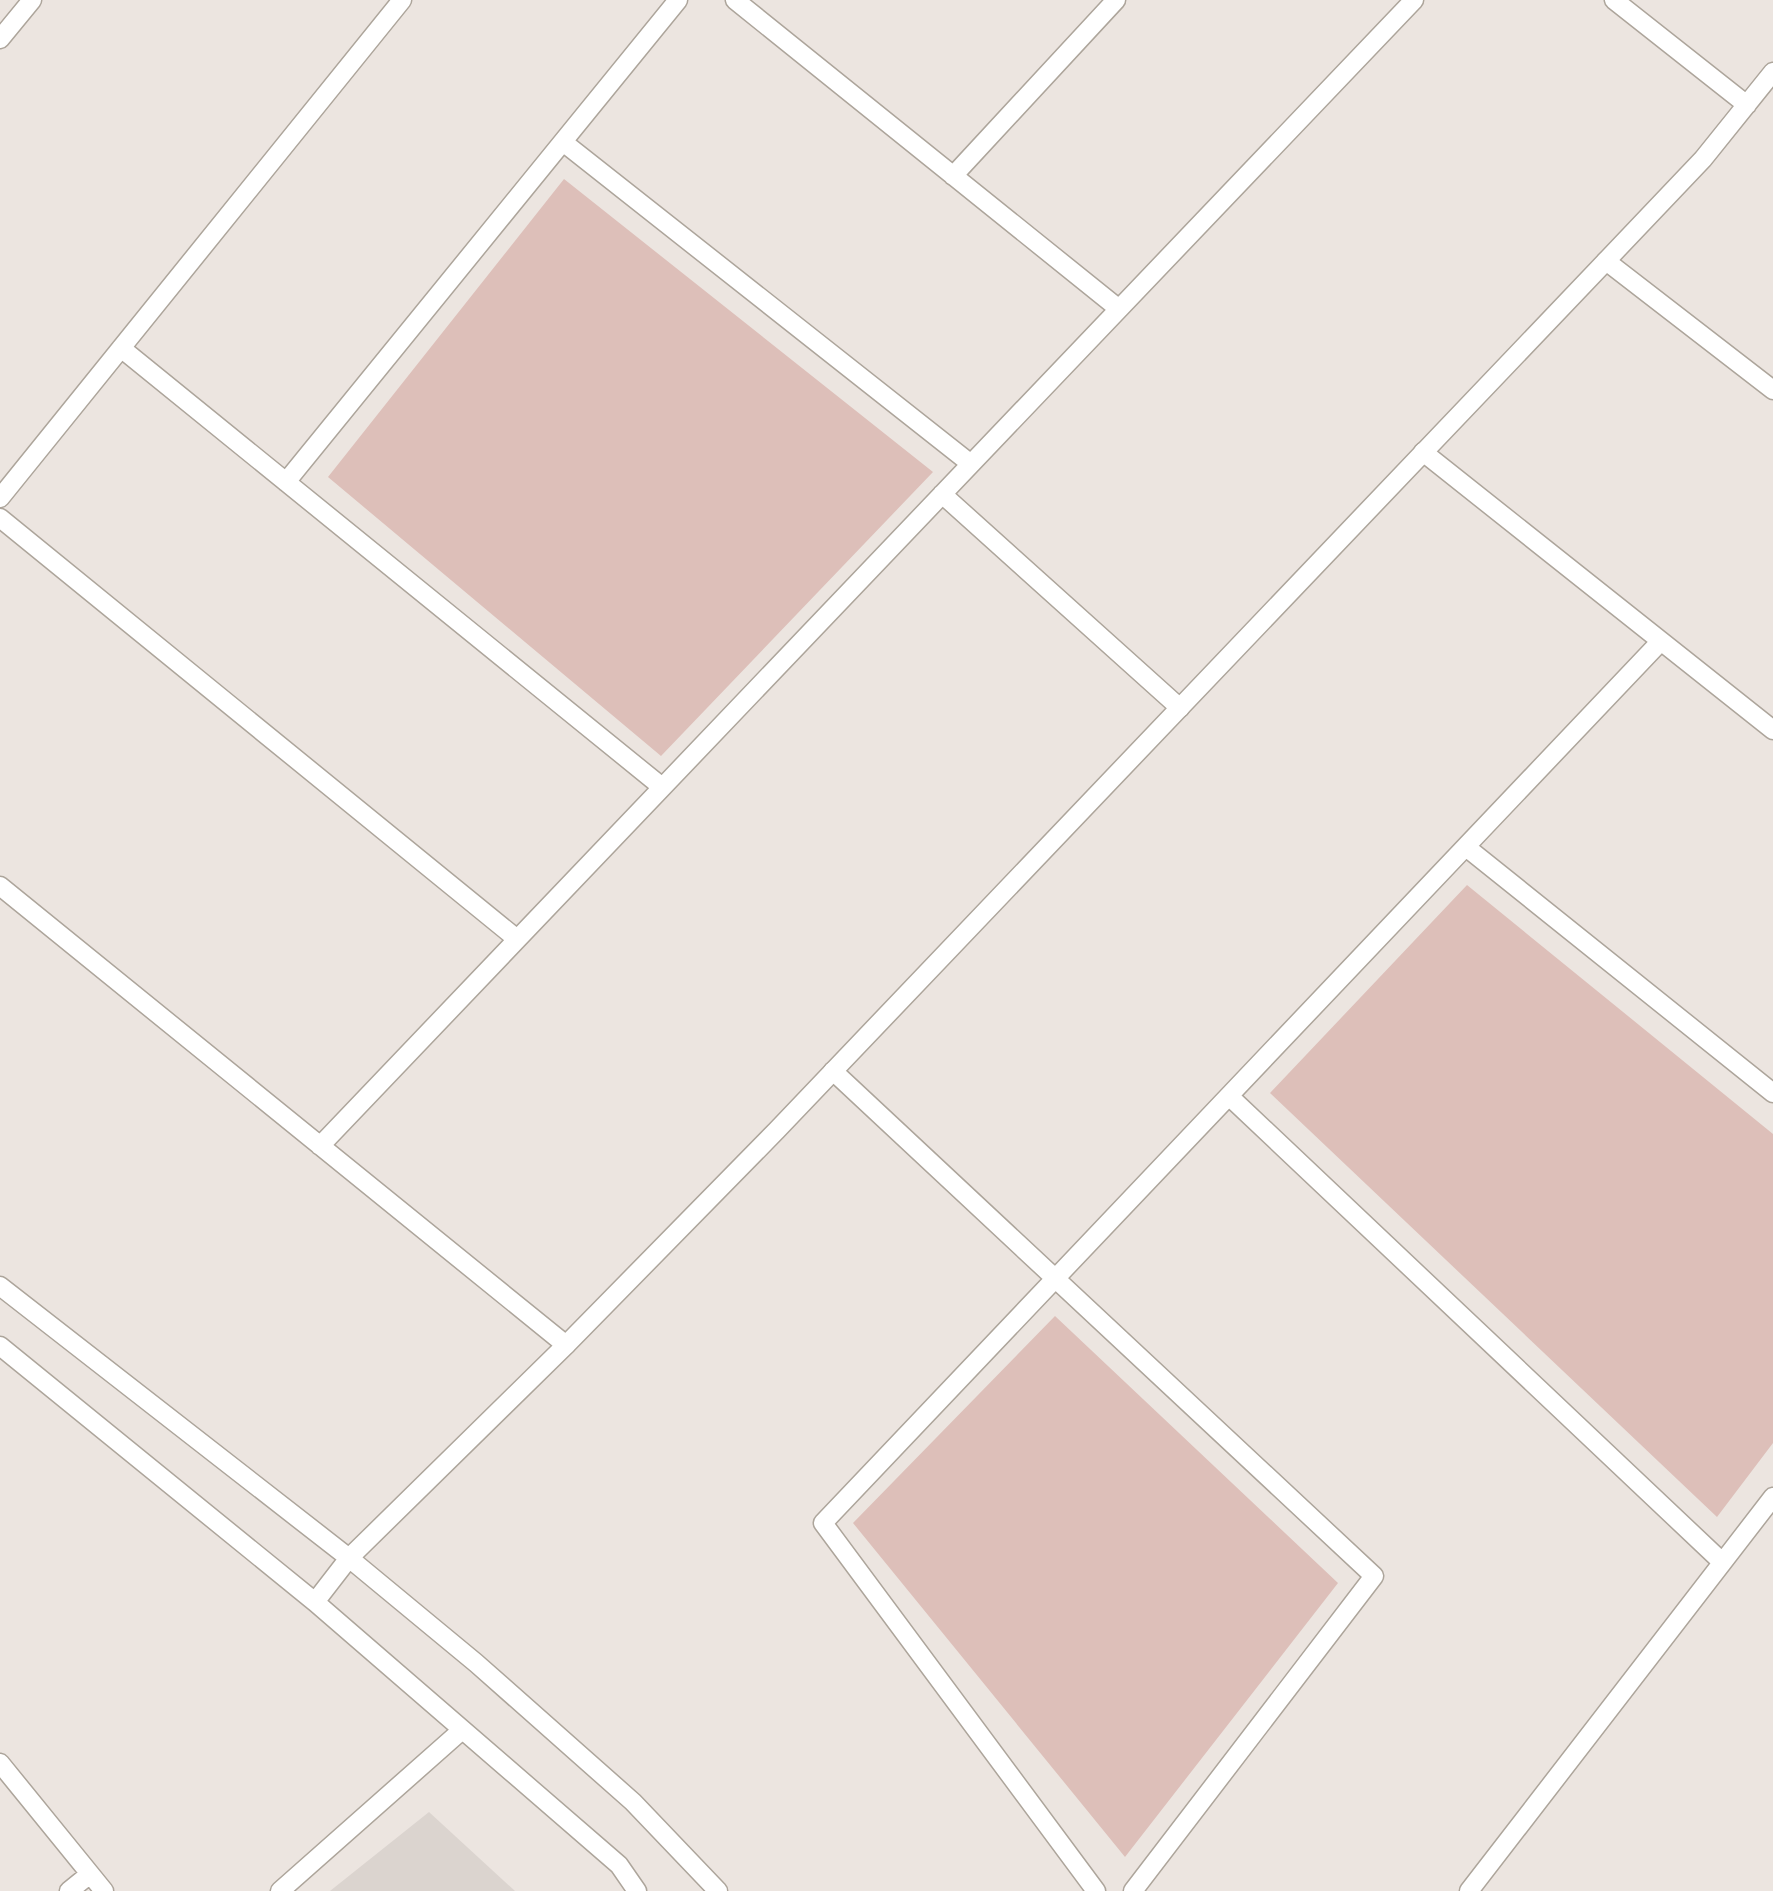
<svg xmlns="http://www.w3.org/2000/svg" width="1773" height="1891" viewBox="0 0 1773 1891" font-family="Roboto,sans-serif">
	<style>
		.built { fill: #dbd4cf }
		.green { fill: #ddbfb9 }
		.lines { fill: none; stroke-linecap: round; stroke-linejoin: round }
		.minor-casing { stroke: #ada59b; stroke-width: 21 }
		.tertiary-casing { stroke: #ada59b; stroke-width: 21 }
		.minor { stroke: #fff; stroke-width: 18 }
		.tertiary { stroke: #fff; stroke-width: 18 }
	</style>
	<rect width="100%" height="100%" fill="#ece5e0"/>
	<path class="built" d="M429,1812L515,1891H330Z"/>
	<path class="green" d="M564,179L933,472L661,756L328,477Z
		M1467,885L1773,1134V1443L1717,1517L1270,1093Z
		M1055,1316L1338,1583L1125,1857L853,1523Z"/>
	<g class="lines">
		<g class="minor-casing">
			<path id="minor" d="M735,0L1119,309
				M0,39L32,0
				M563,142L971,464
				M953,176L1116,0
				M1606,261L1773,390
				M121,348L662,787
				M1423,452L1773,730
				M286,482L678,0
				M942,494L1180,708
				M0,498L402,0
				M0,518L517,939
				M1466,847L1773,1093
				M0,886L566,1345
				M833,1071L1374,1576L1133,1891
				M1229,1096L1722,1562
				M320,1146L1414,0
				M0,1763L104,1891
				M69,1891L90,1874
				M280,1891L462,1730
				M1096,1891L823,1523L1661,641
				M1469,1891L1773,1497"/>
		</g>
		<g class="tertiary-casing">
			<path id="tertiary" d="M1614,0L1747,105
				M0,1286L349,1558L476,1663L633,1802L718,1891
				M0,1346L315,1602L619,1865L637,1891
				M315,1602L349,1558L566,1345L777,1130L1606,261L1703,159L1773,72"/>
		</g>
		<use href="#minor" class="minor"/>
		<use href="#tertiary" class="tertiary"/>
	</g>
</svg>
